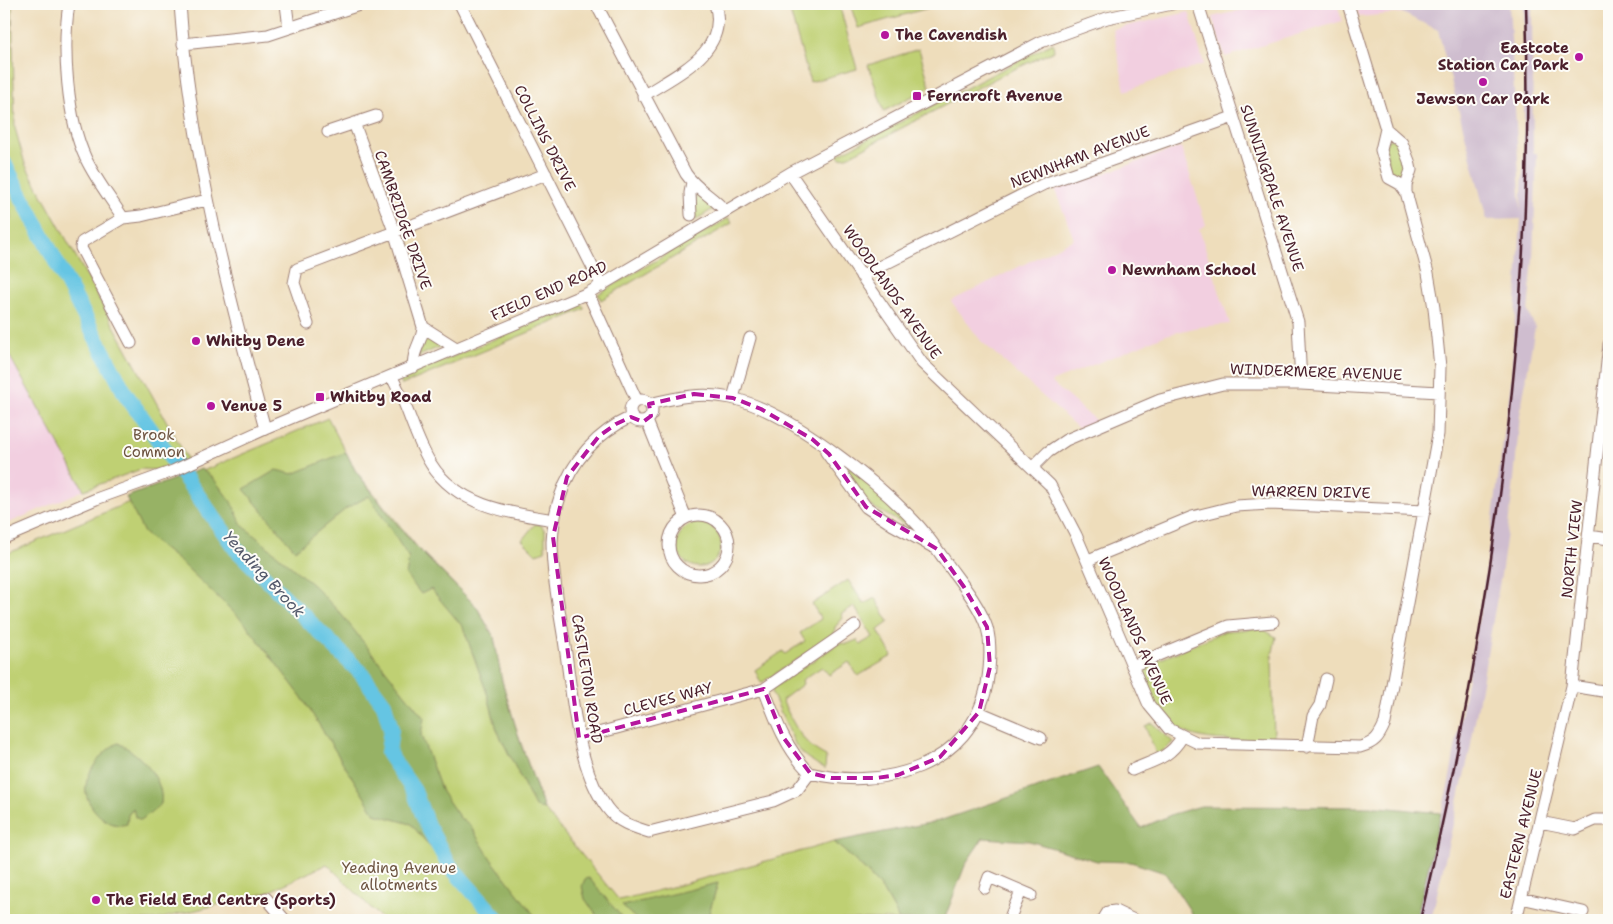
<svg xmlns="http://www.w3.org/2000/svg" width="1613" height="924" viewBox="0 0 1613 924" font-family="'Shantell Sans',sans-serif">
	<style>
		.built { fill: #f2cfe0 }
		.industrial { fill: #cfbdcf }
		.green { fill: #bfd073; stroke: #84784f }
		.forest { fill: #97b265; stroke: #706848 }
		.lines { fill: none; stroke-linecap: round; stroke-linejoin: round }
		.river { stroke: #65c5e3; stroke-width: 16 }
		.minor-casing { stroke: #9c7e73; stroke-width: 13 }
		.minor { stroke: #fff; stroke-width: 11 }
		.rail { stroke: #4a1f2b; stroke-width: 2.5 }
		.marked { fill: none; stroke: #b5179e; stroke-width: 4; stroke-dasharray: 10 6; stroke-linejoin: round }
		.poi-dot { fill: #b5179e; stroke: #fdfcf7; stroke-width: 2 }
		.labels { text-anchor: middle; dominant-baseline: central; stroke-width: 4; stroke-linejoin: round; paint-order: stroke }
		.poi-label { font-size: 15px; font-weight: bold; fill: #4a1f2b; stroke: #fdfcf7; text-anchor: start }
		.street-label { font-size: 15px; fill: #4a1f2b; stroke: #fdfcf7 }
		.park-label { font-size: 15px; fill: #6d5441; stroke: #fdfcf7 }
		.water-label { font-size: 16px; font-style: italic; fill: #53596b; stroke: #fdfcf7 }
	</style>
	<rect width="100%" height="100%" fill="#fdfcf7"/>
	<filter id="ink" filterUnits="userSpaceOnUse"><feTurbulence type="fractalNoise" baseFrequency=".02" numOctaves="2"/><feDisplacementMap in="SourceGraphic" scale="10" xChannelSelector="R" yChannelSelector="G"/><feConvolveMatrix kernelMatrix="1 2 1 2 8 2 1 2 1" color-interpolation-filters="sRGB"/></filter>
	<filter id="wash" filterUnits="userSpaceOnUse"><feTurbulence type="fractalNoise" baseFrequency=".0096" numOctaves="4" result="noise"/><feDisplacementMap in="SourceGraphic" scale="20" xChannelSelector="R" yChannelSelector="G"/><feGaussianBlur stdDeviation="1.12" result="paint"/><feColorMatrix in="noise" values="0 0 0 0 0 0 0 0 0 0 0 0 0 0 0 0 0 1.4 0 .05"/><feComposite in="paint" operator="in"/></filter>
	<g filter="url(#wash)">
		<rect width="100%" height="100%" fill="#edb"/>
		<path class="built" d="M1108,4L1113,29L1189,12L1204,64L1125,91Z
			M1269,4H1337L1342,21L1225,57L1212,17Z
			M1356,4H1423L1402,8V13L1359,17Z
			M1181,147L1206,225L1199,229L1230,324L1198,327L1166,335L1051,382L1096,421L1078,428L981,341L951,301L1074,239L1055,190Z
			M4,346L84,490L4,525Z"/>
		<path class="industrial" d="M1423,4H1509L1521,211L1524,152V4H1532L1533,153H1537L1533,259L1528,312L1535,327L1520,415L1513,490L1501,575L1470,750L1431,920H1416L1449,782L1482,600L1511,382L1521,219L1487,220L1438,30L1402,13V8Z"/>
		<path class="green" d="M4,4H12L15,128L25,164L190,464L173,471L141,469L84,490L4,346V222L12,218L4,196Z
			M788,4H839L857,69L810,82Z
			M850,4H942L858,28Z
			M1053,43L1054,51L1004,74L847,157L840,158L837,155Z
			M919,49L930,87L884,111L868,65Z
			M1392,139L1398,141L1408,171L1402,179L1391,177L1385,145L1388,140Z
			M698,192L717,207L695,220V195Z
			M729,218L732,223L601,300L598,294Z
			M581,303L585,309L402,385L399,379Z
			M428,336L446,344L417,357L426,337Z
			M328,418L355,470L418,548L476,606L494,638L502,681L520,741L544,809L619,900L680,885L834,842C863,868 883,883 899,920H383L327,864L266,893L155,920H4V555Z
			M843,463L856,472L921,534L871,506L843,469Z
			M677 545a22 22 0 1 1 44 0a22 22 0 1 1-44 0Z
			M535,524L541,525L545,531V551L536,554L522,540Z
			M848,580L864,604L875,598L889,622L878,630L892,656L858,676L849,662L829,675L822,667L802,680L803,684L782,700C794,724 801,744 826,756L825,769L806,757L796,746L772,693L773,688L839,643L847,644L857,640L861,644L873,637L854,606L841,614L843,618L835,627L834,635L761,683L755,670L783,651L785,654L805,641L800,633L821,619L812,604Z
			M1261,628L1276,637L1272,657L1274,740C1233,739 1182,748 1156,708C1150,699 1147,687 1142,676L1145,666L1225,631Z
			M1152,723L1173,742L1157,756L1145,726Z"/>
		<path class="forest" d="M346,452L355,470L391,517L418,549L476,606L494,637L502,681L520,741L544,809L535,807L497,730L488,696L463,627L431,589L421,594L406,575L409,558L369,496L347,508L295,550L244,489L276,470L293,474Z
			M201,469L213,478L232,503L242,525L314,586L341,614L424,718L421,735L442,792L460,818L469,824L491,859L538,920H491L411,824L375,814L301,696L245,623L184,565L144,533L126,497Z
			M118,743C139,753 165,779 161,804L141,820L135,817L133,808L128,815L127,824C110,830 89,810 86,793C83,775 103,750 118,743Z
			M1098,767L1141,828L1173,814L1201,806L1380,807L1441,813L1416,920H1194L1189,909L1165,873L1131,862L1097,861L1029,841L983,838L966,863L944,920H899C883,883 863,868 834,842L939,821Z
			M589,878L624,920H600L585,899L582,886L585,879Z
			M718,883L707,920H637L622,906Z"/>
		<g class="lines">
			<path class="river" d="M4,163L126,395L236,549L361,673L384,704L391,729L388,753L414,791L427,825L449,865L498,920"/>
		</g>
	</g>
	<g filter="url(#ink)">
		<g class="lines">
			<g class="minor-casing">
				<path id="minor" d="M69,4C62,48 67,119 86,159C96,180 111,199 123,218L141,216L207,200
					M180,4C190,148 227,289 265,429
					M286,4L289,28
					M460,4L602,286
					M596,4L686,174C697,190 714,197 725,211
					M1198,4L1298,322L1301,384
					M1348,4L1386,129L1381,150L1389,178L1400,184L1406,192
					M183,44L268,35L362,4
					M643,96C676,74 730,52 715,4
					M354,123L394,231L423,327L456,348
					M328,132L376,116
					M790,173L922,363L1050,485L1076,535L1149,705L1169,729L1198,743L1360,747C1375,743 1379,737 1385,723L1438,434L1440,367L1434,308L1428,273L1406,192V185L1411,170L1409,161L1402,143L1386,129
					M691,215L690,193L692,182
					M123,218L82,242L81,248L131,343
					M861,276L1044,184L1233,117
					M588,293L637,401
					M308,324L294,283L297,269L546,174
					M414,367C411,352 423,341 423,327
					M391,376C408,404 414,437 431,464C457,506 510,513 554,520
					M733,398L750,338
					M630 411a11 11 0 1 1 22 0a11 11 0 1 1-22 0Z
					M649,404C678,397 702,392 731,398C788,410 878,482 917,524C931,539 942,557 954,573C966,589 981,609 987,628C992,646 990,666 987,684C971,767 883,791 810,773
					M631,417C598,432 571,461 560,497C555,511 553,526 552,542C552,574 559,608 564,640C572,690 576,767 607,808C617,822 633,827 649,832L773,801L797,790L810,773
					M647,421L686,518
					M826,452L866,507L893,525L933,547
					M1033,467L1048,452L1066,440L1160,400L1223,384H1301L1439,392
					M669 545a30 30 0 1 1 60 0a30 30 0 1 1-60 0Z
					M1589,536L1609,539
					M4,538L96,499L173,471L265,429L588,293L790,173L1041,42L1107,18L1172,4
					M1088,560L1192,517L1236,506L1270,504L1425,511
					M1132,666L1228,626L1273,622
					M1572,686L1609,692
					M979,712L1041,738
					M579,738L764,689
					M1307,747L1313,716L1320,705L1326,679
					M1132,770C1154,760 1169,759 1182,737
					M810,773C786,749 776,721 764,689L855,626
					M1540,822L1575,829L1595,820H1605
					M985,888L989,877L1031,895
					M266,898L285,920
					M1521,898L1583,912
					M1009,920L1021,891
					M1103,920L1108,912L1115,911L1134,920
					M1516,920L1572,686L1609,344"/>
			</g>
			<use href="#minor" class="minor"/>
			<path class="rail" d="M1420,920C1492,620 1536,313 1526,4"/>
		</g>
	</g>
	<path class="marked" d="M694,394L733,398L761,409L812,439L829,454L866,507L937,549L964,587L987,627L990,667L979,712L940,757L898,775L876,778H831L810,773L783,737L764,689L579,738L553,537L567,477L599,436L616,424L631,417L643,422L651,416L649,404Z"/>
	<g class="poi-dot">
		<circle cx="885" cy="35" r="5"/>
		<circle cx="1579" cy="57" r="5"/>
		<circle cx="1483" cy="82" r="5"/>
		<rect x="912" y="91" width="10" height="10" rx="2.5"/>
		<circle cx="1112" cy="270" r="5"/>
		<circle cx="196" cy="341" r="5"/>
		<rect x="315" y="392" width="10" height="10" rx="2.5"/>
		<circle cx="211" cy="406" r="5"/>
		<circle cx="96" cy="900" r="5"/>
	</g>
	<g class="labels">
		<g class="poi-label">
			<text x="895" y="35">The Cavendish</text>
			<text x="1569" y="48" text-anchor="end">Eastcote<tspan x="1569" dy="17">Station Car Park</tspan></text>
			<text x="927" y="96">Ferncroft Avenue</text>
			<text x="1483" y="99" text-anchor="middle">Jewson Car Park</text>
			<text x="1122" y="270">Newnham School</text>
			<text x="206" y="341">Whitby Dene</text>
			<text x="330" y="397">Whitby Road</text>
			<text x="221" y="406">Venue 5</text>
			<text x="106" y="900">The Field End Centre (Sports)</text>
		</g>
		<g class="street-label">
			<text transform="translate(545 138) rotate(63)">COLLINS DRIVE</text>
			<text transform="translate(1080 157) rotate(-21)">NEWNHAM AVENUE</text>
			<text transform="translate(1272 188) rotate(72)">SUNNINGDALE AVENUE</text>
			<text transform="translate(403 220) rotate(71)">CAMBRIDGE DRIVE</text>
			<text transform="translate(549 291) rotate(-24)">FIELD END ROAD</text>
			<text transform="translate(892 292) rotate(55)">WOODLANDS AVENUE</text>
			<text transform="translate(1316 372) rotate(2)">WINDERMERE AVENUE</text>
			<text transform="translate(1311 492) rotate(1)">WARREN DRIVE</text>
			<text transform="translate(1572 549) rotate(-84)">NORTH VIEW</text>
			<text transform="translate(1135 631) rotate(66)">WOODLANDS AVENUE</text>
			<text transform="translate(587 679) rotate(81)">CASTLETON ROAD</text>
			<text transform="translate(668 699) rotate(-15)">CLEVES WAY</text>
			<text transform="translate(1521 834) rotate(-76)">EASTERN AVENUE</text>
		</g>
		<g class="park-label">
			<text x="154" y="435">Brook<tspan x="154" dy="17">Common</tspan></text>
			<text x="399" y="868">Yeading Avenue<tspan x="399" dy="17">allotments</tspan></text>
		</g>
		<g class="water-label">
			<text transform="translate(264 574) rotate(47)">Yeading Brook</text>
		</g>
	</g>
	<rect width="1613" height="924" fill="none" stroke="#fdfcf7" stroke-width="20"/>
</svg>
